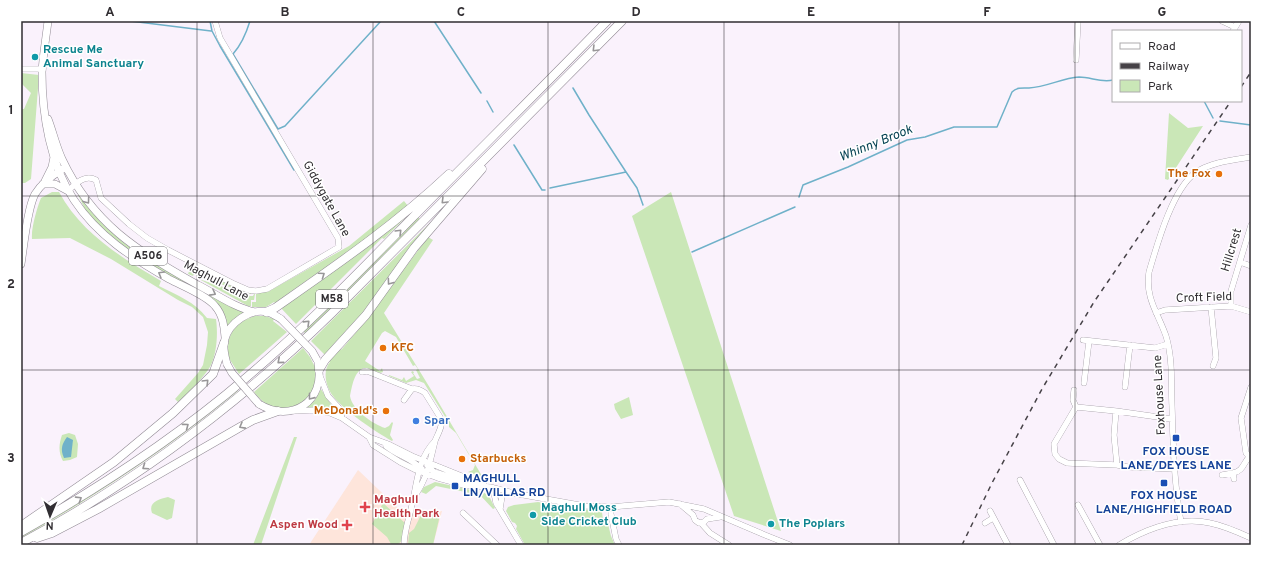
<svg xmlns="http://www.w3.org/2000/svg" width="1272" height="566" viewBox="0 0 1272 566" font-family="Overpass,sans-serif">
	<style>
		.medical { fill: #fee5db }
		.green { fill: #cae7b7 }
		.water { fill: #6fb1c9 }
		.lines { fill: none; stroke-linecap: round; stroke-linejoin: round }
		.stream { stroke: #6fb1c9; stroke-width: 1.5 }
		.minor-casing { stroke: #918a94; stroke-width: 6 }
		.major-casing { stroke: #918a94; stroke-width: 8 }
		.highway-casing { stroke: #918a94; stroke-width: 9 }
		.minor { stroke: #fff; stroke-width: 5.5 }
		.major { stroke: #fff; stroke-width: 7 }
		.highway { stroke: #fff; stroke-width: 8 }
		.rail { stroke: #464247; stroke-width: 1.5; stroke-dasharray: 5 5; stroke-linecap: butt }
		.major-bridge-casing { stroke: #918a94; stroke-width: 8; stroke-linecap: butt }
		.major-bridge { stroke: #fff; stroke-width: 7 }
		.oneway { stroke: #989698 }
		.grid { fill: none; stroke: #312e32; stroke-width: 1; stroke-opacity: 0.55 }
		.culture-dot { fill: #0f9aa8; stroke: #fff; stroke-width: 1.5 }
		.food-dot { fill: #e8710a; stroke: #fff; stroke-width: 1.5 }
		.shop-dot { fill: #3f7fe0; stroke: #fff; stroke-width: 1.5 }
		.transit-dot { fill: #1a4fb4; stroke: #fff; stroke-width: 1.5 }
		.health-dot { fill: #e0444e; stroke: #fff; stroke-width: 1.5 }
		.labels { text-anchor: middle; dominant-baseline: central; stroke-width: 3; stroke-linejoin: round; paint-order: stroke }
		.shield { fill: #fff; stroke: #6f6d70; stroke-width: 1 }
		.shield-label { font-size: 11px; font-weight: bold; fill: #312e32 }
		.culture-label { font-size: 12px; font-weight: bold; fill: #0d838f; stroke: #fff; text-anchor: start }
		.food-label { font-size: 12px; font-weight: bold; fill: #c56008; stroke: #fff; text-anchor: end }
		.street-label { font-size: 12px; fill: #312e32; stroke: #fff }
		.shop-label { font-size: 12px; font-weight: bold; fill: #366cbe; stroke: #fff; text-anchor: start }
		.transit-label { font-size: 12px; font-weight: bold; fill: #164399; stroke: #fff }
		.health-label { font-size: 12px; font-weight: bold; fill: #be3a42; stroke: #fff; text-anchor: start }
		.water-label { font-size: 13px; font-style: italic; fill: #044152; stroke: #fff }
		.neatline { fill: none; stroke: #312e32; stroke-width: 1.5 }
		.grid-label { font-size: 13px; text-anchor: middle; font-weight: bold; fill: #312e32 }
	</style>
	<rect width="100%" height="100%" fill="#faf2fc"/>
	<path class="medical" d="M358,470L399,509L442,511L433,545H309Z"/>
	<path class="green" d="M21,73L39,75L31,179L25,183H21V109H24L31,93L21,83Z
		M1169,113L1188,128L1203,126L1168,180L1165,179Z
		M52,192H59C81,233 122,258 161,281L159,286C178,296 194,301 207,318L216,319C218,333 217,352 211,365C206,375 187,395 178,402L175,399L198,373L203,365L207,345L208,332L203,317L192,307L178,300L111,259L70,238L32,239C31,228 37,208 41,198Z
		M671,192L781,531L734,516L632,216Z
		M79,194C117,253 185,280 244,312L227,327L224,314L175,279L132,253L101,228L83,208L84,207L78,195Z
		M404,201L408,206L369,237L285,296L281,301L276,304L274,302L266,307H252V302H256V294L269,291L349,246Z
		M447,206L359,320L325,355L311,341Z
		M412,211L384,239L382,238L296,324L280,307Z
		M417,216L421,220L308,332L305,333L303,331Z
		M428,237L433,240L384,313L430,388L482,476V477L468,472L473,470L475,465L456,433L449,427V423L424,383L416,380L406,383L389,376V375L402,380L404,377L406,381L414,376L411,372L413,371L414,373H413L417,379L420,378L416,370L418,369L415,365L413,366L396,337L385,331L382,333L365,361L380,371L382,368L383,372L380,373L364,368C354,371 352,387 350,396C352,410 373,424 385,428L389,426L392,422L393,423L390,435L393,440L392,441C376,432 343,410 333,396C326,387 322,371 330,362L328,360L334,353L342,349L363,324Z
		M191,266L241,290L251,293V294L199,277L194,274L193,276L188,274Z
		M199,279L250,296H253L254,294H255L254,300H251V306H248Z
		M255,316H265L274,319L273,321L287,332L239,374L230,360L229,361C225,338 232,323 255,316Z
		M303,348L310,357L314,365L315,364C315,370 317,378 316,383C311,402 287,415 269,406C264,403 258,397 254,392Z
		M237,389L238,391C170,447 98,495 21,538V535Z
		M321,389L334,409L331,412L321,408H306L315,400Z
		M629,397L633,415L621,419L615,409L614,404Z
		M69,433L75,435L78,444L77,457L70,460L63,461C58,452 59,444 62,435Z
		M294,437H297L261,545H253Z
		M435,482L485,493L490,498L495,508L493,509L480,495L436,486L426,494L421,492L424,487Z
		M168,497L175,500L172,518L167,520L152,513C148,502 159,499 168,497Z
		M538,502L602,512L603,520H607L611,536L615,545H525L516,529L517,526L515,523L512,522L506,511L508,507L514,505Z
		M383,503L406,524L403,540L398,544H391L387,537L372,524Z
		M421,515H440L433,545H408L409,533L414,529Z"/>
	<path class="water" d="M67,437L73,440L71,457L64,458C60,449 62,444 67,437Z"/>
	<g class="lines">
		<path class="stream" d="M130,21L211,31
			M210,21L212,31L220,46L294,170
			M250,21C246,34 242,44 233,54L278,129L285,126L381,21
			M434,21L481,93
			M487,101L493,112
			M1204,101L1213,118
			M1220,121L1251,125
			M514,145L542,190H545
			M626,172L637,188L643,205
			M550,188L626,172L589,115L573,88
			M799,197L803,185L848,167L907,140L925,137L954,127H997L1012,92C1017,87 1023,88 1029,88C1047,87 1062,78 1079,77C1091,77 1101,83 1113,80
			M692,252L795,207"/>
		<g class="minor-casing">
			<path id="minor" d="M1222,21L1235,27
				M1233,31L1239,21
				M1076,60L1078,21
				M21,69H43
				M68,191C76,183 85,174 96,180L101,198L129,224L147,238L168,250L232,283L248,290L256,291L267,289L339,247L338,238L220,38L215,21
				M1240,262L1251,266
				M1231,306V291L1251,225
				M1211,307L1216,358L1213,366
				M1156,313L1165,310L1231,306L1251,312
				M1083,340L1155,348L1168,344
				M362,372L367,371L412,389C417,388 421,390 425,393L440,417C444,425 438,433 435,441C430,462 427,479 414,497
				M320,376L328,396L340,409L342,418
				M1084,383L1089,341
				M1125,387L1130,345
				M1251,387L1241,418L1246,453L1251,458
				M1074,390L1073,400L1076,407
				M404,400L412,389
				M293,411L315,410L330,413L342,418L369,437L388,444L412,456L484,485
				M1116,411L1114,435L1117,465
				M1172,419L1116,411L1076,407L1054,444L1055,454L1059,459L1067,463L1117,465L1128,467L1174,469
				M369,437L373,445L400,462L416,470L438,478L464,485L490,487L518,494L585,506L610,507L669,502L704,509L765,535L790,545
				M386,446C397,455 412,459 422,469
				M427,465L434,472L467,482
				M1233,473C1243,471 1243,464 1249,457
				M1222,475L1233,473L1234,479
				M1020,480L1054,545
				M493,488L496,503L521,545
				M680,504L693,515L695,520L699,523L704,522L707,519L720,517
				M1078,505L1100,545
				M500,509L503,490
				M990,511L1008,545
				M463,513L497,545
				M611,514L616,539L619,545
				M1181,522C1174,483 1173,445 1172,406C1171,383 1173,359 1166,336C1158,313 1145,298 1149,272C1157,245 1172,190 1195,173C1211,162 1233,160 1251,157
				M701,523L710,533L729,545
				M985,523L993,518
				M404,545C404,532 409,518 412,505C417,483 418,458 435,441
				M1119,545C1146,529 1179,516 1210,523C1225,526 1238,532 1251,538"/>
		</g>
		<g class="major-casing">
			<path id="major" d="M48,21C46,38 43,55 42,72C42,115 50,164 74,200C97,235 132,258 169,279C182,286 206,295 215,306C223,315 224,326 225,337
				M48,119C53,132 56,146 62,159C92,223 138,252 198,285C216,294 235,308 255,312
				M45,181L52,167L54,157
				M43,184H55L68,191
				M21,264C24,246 27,209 35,194C41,184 53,175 63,169
				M227,364C225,356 222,347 225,339C229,323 250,308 267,312C272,313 276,316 281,319
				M259,404C291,424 326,401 318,364"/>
		</g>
		<g class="highway-casing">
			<path id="highway" d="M266,312L275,308C335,266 395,225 449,174
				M319,370L325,360L366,315L414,248L482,169
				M21,526L114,462L173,413L213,374L224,343
				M21,532C101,487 177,437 247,377C305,328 358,273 411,219C476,153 542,88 607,21
				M37,538L52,533L98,509L242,426L253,420L278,411
				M21,543C135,482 240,403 332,313L622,21"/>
		</g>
		<use href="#minor" class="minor"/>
		<use href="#major" class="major"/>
		<use href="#highway" class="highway"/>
		<path class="rail" d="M1241,87L1251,72
			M962,545L992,483L1042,389L1094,302L1231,101"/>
		<g class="major-bridge-casing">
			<path id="major-bridge" d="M281,319L312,351L317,360
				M227,364L232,373L259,404"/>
		</g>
		<use href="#major-bridge" class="major-bridge"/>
	</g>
	<defs><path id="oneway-chevron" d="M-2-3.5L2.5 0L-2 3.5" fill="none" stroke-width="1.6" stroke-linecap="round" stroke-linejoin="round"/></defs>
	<g class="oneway">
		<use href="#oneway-chevron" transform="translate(595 49) rotate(135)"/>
		<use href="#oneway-chevron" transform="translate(87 201) rotate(54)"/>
		<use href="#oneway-chevron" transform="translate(444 201) rotate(135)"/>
		<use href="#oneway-chevron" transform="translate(399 232) rotate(-45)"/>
		<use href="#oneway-chevron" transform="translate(161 274) rotate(-150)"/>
		<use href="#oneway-chevron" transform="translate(322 275) rotate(-35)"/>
		<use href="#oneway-chevron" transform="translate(390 282) rotate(126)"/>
		<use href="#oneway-chevron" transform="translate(213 293) rotate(28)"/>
		<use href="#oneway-chevron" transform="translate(307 323) rotate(-44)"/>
		<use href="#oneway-chevron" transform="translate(280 361) rotate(139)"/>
		<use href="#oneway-chevron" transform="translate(206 382) rotate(-45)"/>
		<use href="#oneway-chevron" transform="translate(311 397) rotate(129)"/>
		<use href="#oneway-chevron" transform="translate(186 426) rotate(-37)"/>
		<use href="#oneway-chevron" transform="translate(242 426) rotate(151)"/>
		<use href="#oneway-chevron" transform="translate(145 467) rotate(146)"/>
		<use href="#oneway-chevron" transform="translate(79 499) rotate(-32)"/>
	</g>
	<path class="grid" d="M197,21V545M373,21V545M548,21V545M724,21V545M899,21V545M1075,21V545M21,196H1251M21,370H1251"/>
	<g class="culture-dot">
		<circle cx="35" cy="57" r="4"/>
		<circle cx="533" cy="515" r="4"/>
		<circle cx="771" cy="524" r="4"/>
	</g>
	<g class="food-dot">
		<circle cx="1219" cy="174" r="4"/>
		<circle cx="383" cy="348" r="4"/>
		<circle cx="386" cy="411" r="4"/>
		<circle cx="462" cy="459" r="4"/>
	</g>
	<circle class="shop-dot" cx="416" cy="421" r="4"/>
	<g class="transit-dot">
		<rect x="1172" y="434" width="8" height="8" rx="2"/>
		<rect x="1160" y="479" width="8" height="8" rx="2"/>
		<rect x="451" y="482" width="8" height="8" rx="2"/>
	</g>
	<g class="health-dot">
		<path d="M363 501h4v4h4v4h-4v4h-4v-4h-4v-4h4z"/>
		<path d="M345 519h4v4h4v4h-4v4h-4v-4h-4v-4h4z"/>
	</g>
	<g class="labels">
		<g class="shield">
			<rect x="129" y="247" width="38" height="18" rx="3"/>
			<rect x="316" y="290" width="32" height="18" rx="3"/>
		</g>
		<g class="shield-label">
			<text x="148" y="256">A506</text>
			<text x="332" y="299">M58</text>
		</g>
		<g class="culture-label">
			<text x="43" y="50">Rescue Me<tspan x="43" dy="14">Animal Sanctuary</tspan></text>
			<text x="541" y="508">Maghull Moss<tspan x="541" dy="14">Side Cricket Club</tspan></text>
			<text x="779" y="524">The Poplars</text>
		</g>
		<g class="food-label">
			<text x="1211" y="174">The Fox</text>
			<text x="391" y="348" text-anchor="start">KFC</text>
			<text x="378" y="411">McDonald's</text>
			<text x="470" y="459" text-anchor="start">Starbucks</text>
		</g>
		<g class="street-label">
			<text transform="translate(326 199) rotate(61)">Giddygate Lane</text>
			<text transform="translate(1232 250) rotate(-73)">Hillcrest</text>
			<text transform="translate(216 281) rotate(28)">Maghull Lane</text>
			<text transform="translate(1204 298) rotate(-2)">Croft Field</text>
			<text transform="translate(1160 395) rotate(-93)">Foxhouse Lane</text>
		</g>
		<g class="shop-label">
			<text x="424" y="421">Spar</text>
		</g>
		<g class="transit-label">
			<text x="1176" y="452">FOX HOUSE<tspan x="1176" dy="14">LANE/DEYES LANE</tspan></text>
			<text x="463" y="479" text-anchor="start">MAGHULL<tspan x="463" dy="14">LN/VILLAS RD</tspan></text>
			<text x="1164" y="496">FOX HOUSE<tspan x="1164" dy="14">LANE/HIGHFIELD ROAD</tspan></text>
		</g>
		<g class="health-label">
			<text x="374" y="500">Maghull<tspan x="374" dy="14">Health Park</tspan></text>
			<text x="338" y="525" text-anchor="end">Aspen Wood</text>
		</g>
		<g class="water-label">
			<text transform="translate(876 144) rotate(-22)">Whinny Brook</text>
		</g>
	</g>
	<rect width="1272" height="566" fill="none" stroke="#ffffff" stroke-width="44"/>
	<rect x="1112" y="30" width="130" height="72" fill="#ffffff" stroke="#adabad"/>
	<rect x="1120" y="43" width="20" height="6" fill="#ffffff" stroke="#adabad"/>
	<text x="1148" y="50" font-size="12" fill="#312e32">Road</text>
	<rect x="1120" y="63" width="20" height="6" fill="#464247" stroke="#adabad"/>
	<text x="1148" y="70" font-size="12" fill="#312e32">Railway</text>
	<rect x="1120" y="80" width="20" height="12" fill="#cae7b7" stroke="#adabad"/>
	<text x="1148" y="90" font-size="12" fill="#312e32">Park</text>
	<g transform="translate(50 516) rotate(182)" stroke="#ffffff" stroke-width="3" paint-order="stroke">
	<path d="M0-3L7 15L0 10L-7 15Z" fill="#312e32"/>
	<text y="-6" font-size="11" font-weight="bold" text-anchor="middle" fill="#312e32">N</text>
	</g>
	<rect x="22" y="22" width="1228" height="522" class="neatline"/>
	<g class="grid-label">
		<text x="110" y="16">A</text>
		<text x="285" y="16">B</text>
		<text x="461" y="16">C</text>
		<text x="636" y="16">D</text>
		<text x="811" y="16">E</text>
		<text x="987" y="16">F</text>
		<text x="1162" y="16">G</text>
		<text x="11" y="114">1</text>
		<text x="11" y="288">2</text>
		<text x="11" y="462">3</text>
	</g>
</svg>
